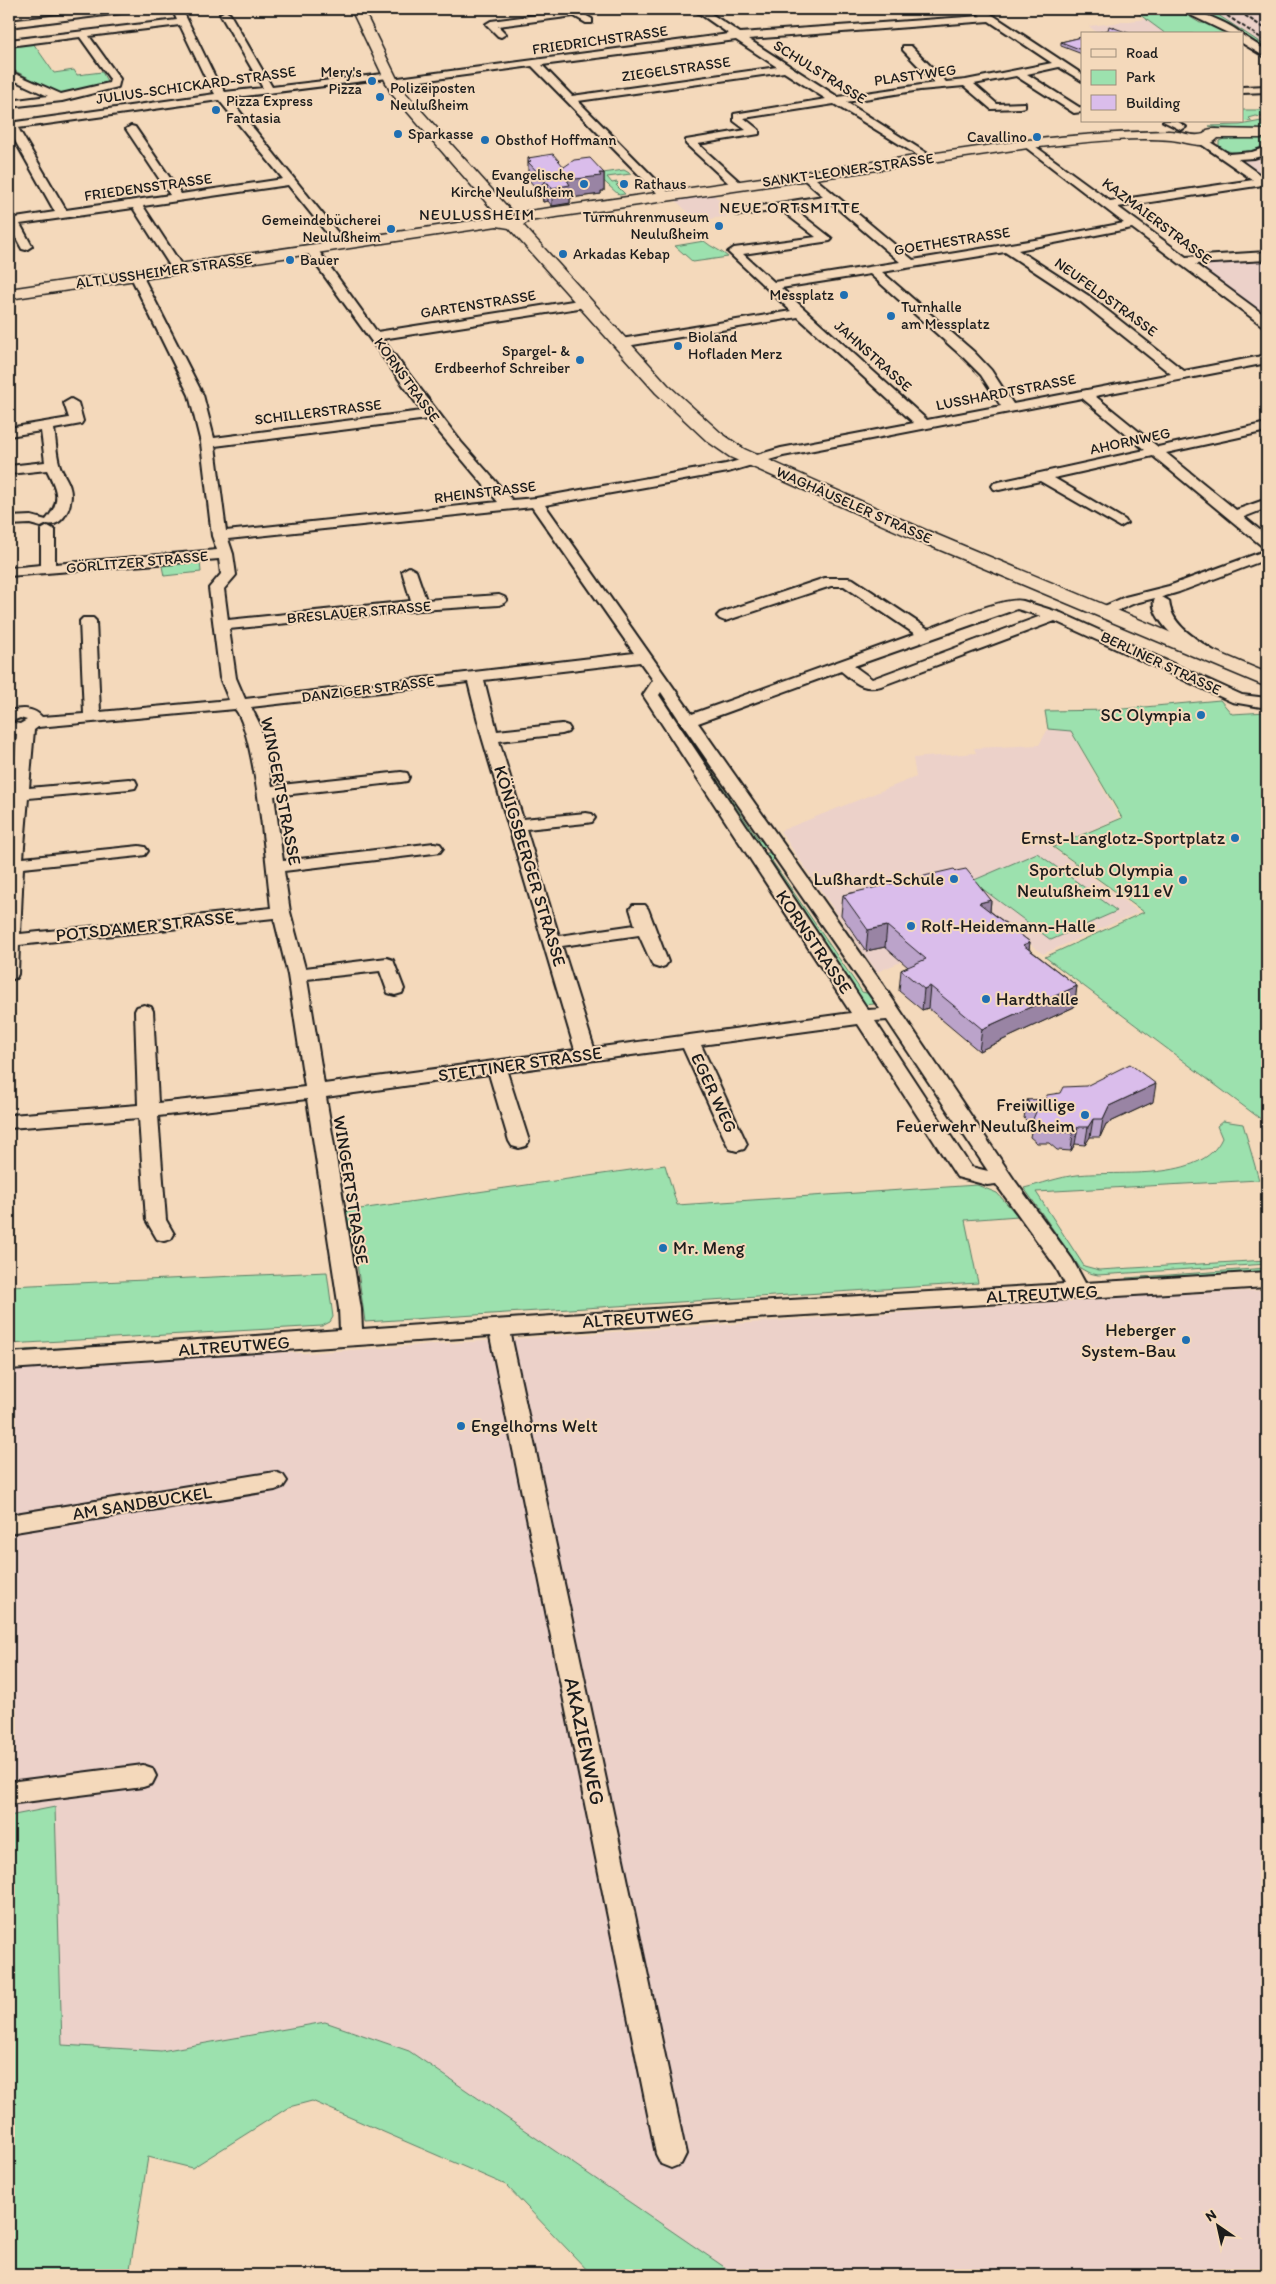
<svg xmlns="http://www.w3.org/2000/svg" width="1276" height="2284" viewBox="0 0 1276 2284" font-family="Itim,sans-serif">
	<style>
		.built { fill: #ecd1c9 }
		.green { fill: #9ce1ae; stroke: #5c7e65 }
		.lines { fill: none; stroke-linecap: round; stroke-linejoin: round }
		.street-casing { stroke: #1c1c1c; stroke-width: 4 }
		.secondary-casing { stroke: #1c1c1c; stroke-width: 3 }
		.street { fill: #f4d9bb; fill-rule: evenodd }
		.secondary { fill: #f4d9bb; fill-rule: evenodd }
		.rail { stroke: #1c1c1c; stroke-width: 2; stroke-dasharray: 4 2; stroke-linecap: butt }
		.wall { fill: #bba3ca; stroke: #1c1c1c }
		.shaded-wall { fill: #9984a4; stroke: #1c1c1c }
		.building { fill: #dabdeb; stroke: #1c1c1c }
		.poi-dot { fill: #1f6fb2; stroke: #f4d9bb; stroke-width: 2 }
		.labels { text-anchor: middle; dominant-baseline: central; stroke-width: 4; stroke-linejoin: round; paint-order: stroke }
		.far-street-label { font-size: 15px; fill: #1c1c1c; stroke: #f4d9bb }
		.far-poi-label { font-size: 15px; fill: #1c1c1c; stroke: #f4d9bb; text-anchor: start }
		.far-neighbourhood-label { font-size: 16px; letter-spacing: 1px; fill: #1c1c1c; stroke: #f4d9bb }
		.far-quarter-label { font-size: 16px; letter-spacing: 1px; fill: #1c1c1c; stroke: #f4d9bb }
		.poi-label { font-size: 18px; fill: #1c1c1c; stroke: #f4d9bb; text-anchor: end }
		.street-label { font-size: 18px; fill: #1c1c1c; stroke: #f4d9bb }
		.near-street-label { font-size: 21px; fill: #1c1c1c; stroke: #f4d9bb }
	</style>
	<rect width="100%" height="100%" fill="#f4d9bb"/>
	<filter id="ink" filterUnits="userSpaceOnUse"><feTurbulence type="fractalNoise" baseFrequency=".02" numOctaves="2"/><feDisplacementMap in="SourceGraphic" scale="10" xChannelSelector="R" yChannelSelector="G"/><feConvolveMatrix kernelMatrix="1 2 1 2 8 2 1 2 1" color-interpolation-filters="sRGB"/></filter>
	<g filter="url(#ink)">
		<path class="built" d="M1209,9H1267V47L1254,38Z
			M1146,19L1166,34H1098L1089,26Z
			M1267,154V179L1243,164L1245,160Z
			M713,194L735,215L697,221L675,200Z
			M1267,259V318L1193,263Z
			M1048,729L1070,730L1119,818L1051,847L1139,912L1043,954L1000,920L877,972L780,831L916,777L913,758L976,753L974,748L1039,745Z
			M1267,1290V2275H736L409,2051L325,2022L161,2051L9,2042V1370L266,1352L305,1353L1144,1296Z"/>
		<path class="green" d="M1132,9H1177L1200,23H1208L1228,34H1166Z
			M1186,9H1209L1267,47V52L1242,34L1200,17Z
			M33,43L54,73L74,70L77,75L102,72L107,81L103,85L64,93L57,92L9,68V46Z
			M1242,110H1267V118L1256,116L1249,118L1252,121L1226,123L1223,121H1242Z
			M1267,120V130L1219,128L1209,126L1240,125Z
			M1267,138V146C1250,154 1236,155 1219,148V141L1224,139Z
			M624,170L631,174L607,177L612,183L617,182L619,184L616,185L625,194L619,195L596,174Z
			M704,241C712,248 721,250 728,257L693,262L675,246Z
			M200,562L201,572L164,576L162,566Z
			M664,694L672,706L669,709L759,840L766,842L769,846L757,848L658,700Z
			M1220,700L1232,714L1267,712V1120H1262L1045,957L1144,912L1053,847L1122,818L1071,731L1048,729L1045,711L1112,710Z
			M774,852L776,857L772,861L862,992L871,994L874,1004L864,1005L761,854Z
			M1037,853L1117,911L1051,940L972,881Z
			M1223,1121L1243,1124L1259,1180L1036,1192L1084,1266L1099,1270L1267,1260V1264L1098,1275L1089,1273L1080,1268L1024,1188C1041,1184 1059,1177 1077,1175C1119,1170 1202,1183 1222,1138L1217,1126Z
			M665,1165L677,1205L977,1185L997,1193L1018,1216L965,1220L978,1283L365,1322L356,1256L346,1211Z
			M1267,1268V1271L1127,1281L1126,1278Z
			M327,1272L333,1317L330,1322L322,1326L9,1344V1286Z
			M330,1331L228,1341L9,1354V1351Z
			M55,1807L62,2045L161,2051L325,2022L409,2051L736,2275H592L506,2185L312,2101L289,2107L192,2168L148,2157L129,2275H9V1816Z"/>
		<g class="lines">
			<g class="street-casing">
				<path id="street" d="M108,9H134L129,12L9,27V21Z
					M172,9H182L215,77L225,92L263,88L220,14L225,11L230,14L272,87L392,73L393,75L388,78L229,98L346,243L348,245L346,247H338L288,185L143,206L184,269L178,273L174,272L133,208L20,224L32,246L26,250L22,249L9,225V219L55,212L9,130V123L215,94L205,77L180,25L89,36L120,79L118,87L62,101L9,107V101L48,96L9,78V71L61,94L109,83L110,79L80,37L9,46V40L177,20ZM219,100L283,179L181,194L135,127L131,126L126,129L170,195L66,210L18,128Z
					M693,9H704L740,33L981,16L977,12L979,10H985L1082,74V81L1059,67L1027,74L1082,109V112L1074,113L1016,76L974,84L997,104L1025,103V107L1021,108L991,109L964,86L920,90L846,102L931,156L932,158L931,160L927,161L834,104L744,118L759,130V134L698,144L742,184L744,186L742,188H734L686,144V140L746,130L734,121V114L826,99L784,72L578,101L670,194L672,196L666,199L662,198L532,66L391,85L386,82L391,79L729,34ZM989,21L1052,63L966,80L946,82L911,46H903V50L935,83L838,97L748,39ZM736,40L777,67L572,96L542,65Z
					M834,9H845L846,10L841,13Z
					M1178,9C1193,8 1230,23 1242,34H1230Z
					M576,10L592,19V23H586L574,16L498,26L506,34L501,37L498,36L486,24L491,21Z
					M1242,35L1267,51V58L1242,43Z
					M1267,86V92L1242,93V87Z
					M1163,121H1177L1186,127L1181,130Z
					M1202,137L1229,154L1252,152L1267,147V154L1254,158L1238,159L1263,177L1265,183L1263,185L1118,207L1186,257L1267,252V260L1195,264L1267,317V327L1263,326L1132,228L1018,250L1089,296L1184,371L1267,355V363L1095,396L1158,447L1267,423V431L1166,453L1236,510L1267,499V508L1244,517L1267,536V547L1262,546L1153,456L1054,478L1125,520L1127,523L1120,527L1040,481L999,490L994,489L992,486L994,483L1145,450L1082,398L783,456L728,472L545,505L692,714L915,634L844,586H831L725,621L720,619L717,616L720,613L825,578H848L853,579L928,629C948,622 1005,596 1023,601L1061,613L1242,695L1267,698V708L1232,702L1055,621L881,686C862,691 855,682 841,671L698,723L883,985L1015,1181L1072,1259L1085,1283L1267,1272V1287L755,1318L511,1335L686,2154L681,2164L671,2168L661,2164L656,2154L490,1336L9,1369V1353L340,1330L339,1309L307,1099L158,1116L166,1220L174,1234L171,1239L164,1241L157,1239L146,1220L139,1118L9,1128V1116L11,1115L138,1105L135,1011L137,1007L144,1005L151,1007L153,1011L158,1103L305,1087L288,975L274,918L19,945L18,974L16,978L9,980V827L17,734L9,732V722L20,724L27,720L20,718L9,722V711C21,708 33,707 42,717L84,714L80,621L83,618H93L96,621L100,712L229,700L220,678L209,588L221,574L219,559L9,576V568L41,565V530L48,526L55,530V564L217,550L212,536L201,443L189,395L130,275L132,272H140L142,275L203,395L214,438L422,411L307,252L305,249L307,246H315L377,332L585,299L589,300L591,303L589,306L585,307L382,339L461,442L512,500L536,498L726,464L781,448L914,423L798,317L621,347L617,346L615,343L621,339L791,311L728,252L734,248L816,237L781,210L739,215L735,214L733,212L735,210L823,196L800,176L806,173L810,174L913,260L1041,239L1124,223L1024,146L1023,144L1028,141L1110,201L1253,180L1198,142V138ZM830,202L900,262L774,282L743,254L830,241L832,239L830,237L793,208ZM1005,252L1081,302L1171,374L1013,404L991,370L974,352L882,272ZM870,274L964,358L981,375L1001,406L927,420L781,288ZM428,419L498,502L226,531L215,446ZM532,507L634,653L245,699L236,678L229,629L420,610L499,605L504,603L507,600L504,597L499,595L426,600L416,571L409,567L402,571L411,601L228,620L224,589L236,575L233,554L228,539ZM1017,609L1041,616L872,679L854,666ZM640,662L653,680L643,695L851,1013L594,1048L562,946L639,935L653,966L659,968L665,966L668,962L648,909L645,905H633L630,909L635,925L559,936L526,829L586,823L592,822L595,818L592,814L586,813L523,819L499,741L562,734L568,732L570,729L568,726L562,724L497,731L484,680ZM468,682L482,737L575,1050L324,1084L307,979L380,971L388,993L395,995L402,993L404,989L393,960L387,958L305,968L290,912L284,871L434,853L440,852L443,848L440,844L434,843L283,861L274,796L401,782L407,781L409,777L407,773L401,772L272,786L260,725L251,707ZM661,692L682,724L880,1009L868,1010L659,695ZM235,709C255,732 267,870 271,908L20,934L23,868L139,856L145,855L148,851L145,847L139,846L23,858L28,798L129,789L135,788L137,784L135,780L129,779L29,788L34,730L38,727ZM887,1020L988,1171L971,1167L875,1021ZM858,1024L957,1177L987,1185L996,1184L1056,1267L1065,1284L755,1302L362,1329L361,1309L326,1097L489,1074L509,1141L512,1146L519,1148L526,1146L529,1141L507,1072L683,1048L727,1144L730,1149L737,1151L744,1149L747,1144L701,1045Z
					M71,399L78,403L83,421L81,424L54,429C56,440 56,452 59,463C61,472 68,479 70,488C74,501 65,528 47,524L41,527L30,524L9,525V517L31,516L46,520C62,501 57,490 47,470L9,474V466L45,462L41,431L9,436V428L69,418L64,403Z
					M1267,550V559L1179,592L1162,597L1169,601C1171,628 1201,641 1221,656L1223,659L1221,662C1203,667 1144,618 1155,598L1135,603L1110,614H1100L1097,611L1100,608L1125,597L1169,586Z
					M275,1472L283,1475L287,1481L283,1487L275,1490L9,1533V1515Z
					M143,1765L152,1768L156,1776L152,1784L143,1787L9,1804V1782Z"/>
			</g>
			<g class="secondary-casing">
				<path id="secondary" d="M351,9H363L402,89L511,211L513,214L506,219H508L522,212L1028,140C1074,135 1120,132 1167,131C1180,130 1191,138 1204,134L1207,130L1212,129L1267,130V138H1218C1206,152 1185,141 1171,140C1126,136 1073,144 1028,148L529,221L523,225L668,385L721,433L744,449L928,531L1267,673V687L914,539L730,457L707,441L656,393L509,228L497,226L9,299V289L499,217L391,93Z"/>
			</g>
			<use href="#street" class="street"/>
			<use href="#secondary" class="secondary"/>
			<path class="rail" d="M1217,9L1267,42
				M1235,9L1267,30
				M1254,9L1267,17"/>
		</g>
		<path class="wall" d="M1082,37V54L1061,46V42Z
			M528,158L564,167L604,173V191H601V194L570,198V203L552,206L548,201L543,202L542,195L528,179Z
			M956,871L991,900L990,911L1030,942L1029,949L1077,986L1074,1007L979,1051L928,1008L922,1010L899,991L901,970L908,967L885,947L866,951L841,915L843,895Z
			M1027,1100L1153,1102L1106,1124L1100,1137H1090L1085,1145L1075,1144L1071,1151L1057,1150L1049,1143H1037L1030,1137L1032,1127L1024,1118Z"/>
		<path class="shaded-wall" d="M599,173H604V191H601V194L570,198V203L552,206V188L567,180Z
			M548,183V201L543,202L542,184Z
			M991,900L989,921L979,903Z
			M887,926L885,947L866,951L868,930Z
			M1030,942L1027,963L1023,945Z
			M930,986L928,1008L922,1010L924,989Z
			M1077,986L1074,1007L979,1051L982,1029Z
			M1156,1084L1153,1102L1106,1124L1100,1137L1103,1119L1109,1106Z
			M1093,1119L1090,1137L1085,1145L1088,1127Z
			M1078,1127L1075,1144L1071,1151L1073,1133Z"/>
		<path class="building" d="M1109,26L1131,34H1094L1108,30Z
			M1082,37V50L1061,42Z
			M553,154L564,167L574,160L590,158L604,173H599L601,176L567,180L570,185L552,188L548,183L542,184L546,181L528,162L531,161L528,158Z
			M954,869L956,871L966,869L991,900L979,903L1030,942L1023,945L1077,986L982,1029L930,986L924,989L901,970L926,959L887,926L868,930L843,895Z
			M1130,1064L1156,1084L1109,1106L1103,1119H1093L1088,1127H1078L1073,1133L1060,1132L1052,1126H1039L1033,1119L1036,1112L1027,1100L1046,1099L1047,1095L1060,1093L1063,1087L1086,1086Z"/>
	</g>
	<g class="poi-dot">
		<circle cx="372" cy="81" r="5"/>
		<circle cx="380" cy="97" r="5"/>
		<circle cx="216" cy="110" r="5"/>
		<circle cx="398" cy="134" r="5"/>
		<circle cx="1037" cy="137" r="5"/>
		<circle cx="485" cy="140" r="5"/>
		<circle cx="584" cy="184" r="5"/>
		<circle cx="624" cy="184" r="5"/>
		<circle cx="719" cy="226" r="5"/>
		<circle cx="391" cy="229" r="5"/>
		<circle cx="563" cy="254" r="5"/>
		<circle cx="290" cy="260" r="5"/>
		<circle cx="844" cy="295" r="5"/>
		<circle cx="891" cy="316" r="5"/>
		<circle cx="678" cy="346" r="5"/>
		<circle cx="580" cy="360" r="5"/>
		<circle cx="1201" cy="715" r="5"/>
		<circle cx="1235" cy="838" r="5"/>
		<circle cx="954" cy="879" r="5"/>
		<circle cx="1183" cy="880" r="5"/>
		<circle cx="911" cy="926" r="5"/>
		<circle cx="986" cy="999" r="5"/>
		<circle cx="1085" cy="1115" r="5"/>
		<circle cx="663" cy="1248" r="5"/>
		<circle cx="1186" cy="1340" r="5"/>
		<circle cx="461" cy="1426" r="5"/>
	</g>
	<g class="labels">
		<g class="far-street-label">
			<text transform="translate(600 40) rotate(-8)">FRIEDRICHSTRASSE</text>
			<text transform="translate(676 69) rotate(-8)">ZIEGELSTRASSE</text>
			<text transform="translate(820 72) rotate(32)">SCHULSTRASSE</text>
			<text transform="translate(915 75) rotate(-8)">PLASTYWEG</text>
			<text transform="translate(196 85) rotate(-8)">JULIUS-SCHICKARD-STRASSE</text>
			<text transform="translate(848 170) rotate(-8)">SANKT-LEONER-STRASSE</text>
			<text transform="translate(148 187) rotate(-8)">FRIEDENSSTRASSE</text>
			<text transform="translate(1157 221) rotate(37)">KAZMAIERSTRASSE</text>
			<text transform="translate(952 241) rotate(-9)">GOETHESTRASSE</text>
			<text transform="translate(164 271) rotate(-8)">ALTLUSSHEIMER STRASSE</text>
			<text transform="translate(1106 297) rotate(36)">NEUFELDSTRASSE</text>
			<text transform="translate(478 304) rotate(-9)">GARTENSTRASSE</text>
			<text transform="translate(873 356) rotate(42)">JAHNSTRASSE</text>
			<text transform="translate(407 380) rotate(54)">KORNSTRASSE</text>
			<text transform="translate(1006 392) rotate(-11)">LUSSHARDTSTRASSE</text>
			<text transform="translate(318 412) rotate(-7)">SCHILLERSTRASSE</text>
			<text transform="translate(1130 441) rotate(-12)">AHORNWEG</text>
			<text transform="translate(485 492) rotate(-7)">RHEINSTRASSE</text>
			<text transform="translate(854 505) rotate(24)">WAGHÄUSELER STRASSE</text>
			<text transform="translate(137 562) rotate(-5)">GÖRLITZER STRASSE</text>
			<text transform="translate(359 612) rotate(-5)">BRESLAUER STRASSE</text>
			<text transform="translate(1161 663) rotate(25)">BERLINER STRASSE</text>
			<text transform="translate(368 689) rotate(-7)">DANZIGER STRASSE</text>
		</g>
		<g class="far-poi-label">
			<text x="362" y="72" text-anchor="end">Mery's<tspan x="362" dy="17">Pizza</tspan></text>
			<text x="390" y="88">Polizeiposten<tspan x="390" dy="17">Neulußheim</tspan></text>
			<text x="226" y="101">Pizza Express<tspan x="226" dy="17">Fantasia</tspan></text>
			<text x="408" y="134">Sparkasse</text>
			<text x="1027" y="137" text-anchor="end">Cavallino</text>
			<text x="495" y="140">Obsthof Hoffmann</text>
			<text x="574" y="175" text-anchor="end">Evangelische<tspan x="574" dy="17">Kirche Neulußheim</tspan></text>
			<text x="634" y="184">Rathaus</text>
			<text x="709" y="217" text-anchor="end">Turmuhrenmuseum<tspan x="709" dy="17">Neulußheim</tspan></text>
			<text x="381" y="220" text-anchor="end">Gemeindebücherei<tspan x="381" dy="17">Neulußheim</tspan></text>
			<text x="573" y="254">Arkadas Kebap</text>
			<text x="300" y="260">Bauer</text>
			<text x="834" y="295" text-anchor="end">Messplatz</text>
			<text x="901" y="307">Turnhalle<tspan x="901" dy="17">am Messplatz</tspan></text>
			<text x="688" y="337">Bioland<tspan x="688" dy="17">Hofladen Merz</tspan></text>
			<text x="570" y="351" text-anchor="end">Spargel- &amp;<tspan x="570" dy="17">Erdbeerhof Schreiber</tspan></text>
		</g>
		<g class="far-neighbourhood-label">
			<text x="790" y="207">NEUE ORTSMITTE</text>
		</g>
		<g class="far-quarter-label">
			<text x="477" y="214">NEULUSSHEIM</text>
		</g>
		<g class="poi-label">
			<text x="1191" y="715">SC Olympia</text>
			<text x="1225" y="838">Ernst-Langlotz-Sportplatz</text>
			<text x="1173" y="870">Sportclub Olympia<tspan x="1173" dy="21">Neulußheim 1911 eV</tspan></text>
			<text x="944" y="879">Lußhardt-Schule</text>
			<text x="921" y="926" text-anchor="start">Rolf-Heidemann-Halle</text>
			<text x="996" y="999" text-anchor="start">Hardthalle</text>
			<text x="1075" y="1105">Freiwillige<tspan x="1075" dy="21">Feuerwehr Neulußheim</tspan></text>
			<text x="673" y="1248" text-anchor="start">Mr. Meng</text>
			<text x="1176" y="1330">Heberger<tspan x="1176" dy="21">System-Bau</tspan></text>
			<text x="471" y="1426" text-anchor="start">Engelhorns Welt</text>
		</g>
		<g class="street-label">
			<text transform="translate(281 791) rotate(79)">WINGERTSTRASSE</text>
			<text transform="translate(530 866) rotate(73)">KÖNIGSBERGER STRASSE</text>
			<text transform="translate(145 926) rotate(-6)">POTSDAMER STRASSE</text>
			<text transform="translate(814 942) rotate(56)">KORNSTRASSE</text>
			<text transform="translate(520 1064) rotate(-8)">STETTINER STRASSE</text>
			<text transform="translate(714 1093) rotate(65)">EGER WEG</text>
			<text transform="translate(351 1190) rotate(81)">WINGERTSTRASSE</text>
			<text transform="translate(1042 1294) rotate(-3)">ALTREUTWEG</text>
			<text transform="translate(638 1318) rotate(-4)">ALTREUTWEG</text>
			<text transform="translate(234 1346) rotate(-4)">ALTREUTWEG</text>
			<text transform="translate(142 1503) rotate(-9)">AM SANDBUCKEL</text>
		</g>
		<g class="near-street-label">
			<text transform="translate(585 1741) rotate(78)">AKAZIENWEG</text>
		</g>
	</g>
	<rect width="1276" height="2284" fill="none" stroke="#f4d9bb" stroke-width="30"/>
	<rect x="15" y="15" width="1246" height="2254" fill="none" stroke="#1c1c1c" stroke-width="2" filter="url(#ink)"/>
	<rect x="1081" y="32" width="162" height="90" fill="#f4d9bb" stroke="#9e8d7b"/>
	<rect x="1091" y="49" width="25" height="8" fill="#f4d9bb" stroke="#9e8d7b"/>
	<text x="1126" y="58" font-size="15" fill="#1c1c1c">Road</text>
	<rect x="1091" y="70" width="25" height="15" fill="#9ce1ae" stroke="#9e8d7b"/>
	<text x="1126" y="82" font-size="15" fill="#1c1c1c">Park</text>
	<rect x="1091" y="95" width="25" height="15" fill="#dabdeb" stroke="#9e8d7b"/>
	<text x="1126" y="108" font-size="15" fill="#1c1c1c">Building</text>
	<g transform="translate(1218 2226) rotate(326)" stroke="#f4d9bb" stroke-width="4" paint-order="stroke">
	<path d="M0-4L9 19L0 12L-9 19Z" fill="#1c1c1c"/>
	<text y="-8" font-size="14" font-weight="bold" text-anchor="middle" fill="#1c1c1c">N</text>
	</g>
</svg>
